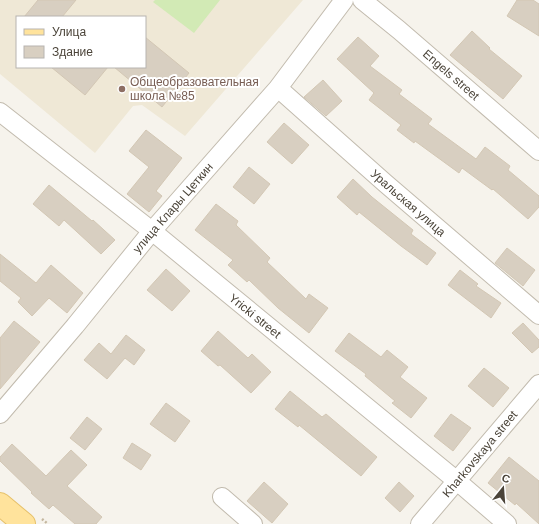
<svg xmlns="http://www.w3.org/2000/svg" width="539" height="524" viewBox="0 0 539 524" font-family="Arial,sans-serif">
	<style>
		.education { fill: #efe8d6; fill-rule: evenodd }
		.green { fill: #d2eab5 }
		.building { fill: #d8cfc1; stroke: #d3c7b4 }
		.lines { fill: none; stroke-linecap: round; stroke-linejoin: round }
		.minor-casing { stroke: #c2bbae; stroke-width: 20 }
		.primary-casing { stroke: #e6c16a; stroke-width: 24 }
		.path { stroke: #c4b79f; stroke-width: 2.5; stroke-dasharray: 2 2; stroke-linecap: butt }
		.minor { stroke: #fff; stroke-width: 18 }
		.primary { stroke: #ffe39c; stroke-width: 22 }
		.education-dot { fill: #8d6e63; stroke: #fff; stroke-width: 1.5 }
		.labels { text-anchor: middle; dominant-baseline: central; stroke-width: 4; stroke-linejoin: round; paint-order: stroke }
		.street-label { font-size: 12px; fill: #4b4439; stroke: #fff }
		.education-label { font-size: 12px; fill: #785e54; stroke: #fff; text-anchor: start }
	</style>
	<rect width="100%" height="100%" fill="#f6f3ec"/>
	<path class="education" d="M0,0H303L185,136L142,105L133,106L95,153L0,74ZM17,17H145V67H17Z"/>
	<path class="green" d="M155,0H220L194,33L153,2Z"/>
	<path class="building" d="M38,0H76L62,17H24Z
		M517,0H533L539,4V36L507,16Z
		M472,31L490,48L489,49L522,76L503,99L450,55Z
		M145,37L189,73L162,107L114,67H145Z
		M358,37L379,56L370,66L402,90L399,94L432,119L428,124L476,159L485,147L510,166L508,170L539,196V207L528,219L493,189L492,190L462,168L459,173L415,141L414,143L397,130L401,125L369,100L374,93L337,59Z
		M51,67H108L85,95Z
		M323,80L342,101L326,116L304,97Z
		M284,123L309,145L292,164L267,142Z
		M146,130L182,158L156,191L162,196L149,212L127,194L149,167L129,151Z
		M249,167L270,184L254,204L233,187Z
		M353,179L372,197L413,230L411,234L436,253L427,265L401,246L359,212L357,215L337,197Z
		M49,185L92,221L93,220L115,240L101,254L64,220L59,226L33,204Z
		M216,204L238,221L236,225L270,258L267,262L306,299L309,294L328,308L309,333L278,308L249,280L247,282L228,265L233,260L195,230Z
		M507,248L535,270L523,286L495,263Z
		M0,254L36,283L51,265L83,293L67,313L49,298L32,316L18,302L21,298L0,281Z
		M166,269L190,291L172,311L147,290Z
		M460,270L478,284L476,286L501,303L491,318L448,285Z
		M14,321L40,342L0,389V338Z
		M523,323L539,340V347L532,353L512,333Z
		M218,331L248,358L252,354L271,372L251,393L220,365L218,366L201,351Z
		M349,333L381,357L387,350L408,367L400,377L427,398L411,418L392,403L395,401L365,376L366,374L335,351Z
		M126,335L145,350L134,365L125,358L107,379L84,360L99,343L111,354Z
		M484,368L509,388L493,407L468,386Z
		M290,391L322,417L326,414L377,457L361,476L299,425L298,427L275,409Z
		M166,403L190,421L175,442L150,424Z
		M451,414L471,428L453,451L434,436Z
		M87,417L102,429L85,450L70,438Z
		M132,443L151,455L141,470L123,458Z
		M12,444L46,476L71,450L87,465L67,486L102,517L96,524H75L53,505L49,509L31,493L32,492L0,461V457Z
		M509,457L539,481V524L516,503L515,505L488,483Z
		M264,482L288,504L272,523L247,501Z
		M399,482L414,496L400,512L385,498Z"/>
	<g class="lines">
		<g class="minor-casing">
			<path id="minor" d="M362,0L399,30L539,151
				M278,88L385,183L539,315
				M0,112L152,231L457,481L507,524
				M0,414L75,326L152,231L278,88L344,0
				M222,497L253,524
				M420,524L539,384"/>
		</g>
		<g class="primary-casing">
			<path id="primary" d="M0,504L24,524"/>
		</g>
		<path class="path" d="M42,519L48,524"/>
		<use href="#minor" class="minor"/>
		<use href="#primary" class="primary"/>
	</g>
	<circle class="education-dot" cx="122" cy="89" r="4"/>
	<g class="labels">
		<g class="street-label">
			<text transform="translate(451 75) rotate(41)">Engels street</text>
			<text transform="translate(408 203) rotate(41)">Уральская улица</text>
			<text transform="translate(173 208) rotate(-49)">улица Клары Цеткин</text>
			<text transform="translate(255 316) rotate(39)">Yricki street</text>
			<text transform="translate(480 454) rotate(-50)">Kharkovskaya street</text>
		</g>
		<g class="education-label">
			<text x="130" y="82">Общеобразовательная<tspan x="130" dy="14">школа №85</tspan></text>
		</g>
	</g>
	<rect x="16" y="16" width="130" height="52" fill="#ffffff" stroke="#b7b4b0"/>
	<rect x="24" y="29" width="20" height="6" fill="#ffe39c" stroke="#b7b4b0"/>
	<text x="52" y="36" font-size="12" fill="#4b4439">Улица</text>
	<rect x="24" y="46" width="20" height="12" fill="#d8cfc1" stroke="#b7b4b0"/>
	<text x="52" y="56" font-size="12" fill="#4b4439">Здание</text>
	<g transform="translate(503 488) rotate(17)" stroke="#ffffff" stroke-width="3" paint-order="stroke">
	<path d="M0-3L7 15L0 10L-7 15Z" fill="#4b4439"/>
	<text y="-6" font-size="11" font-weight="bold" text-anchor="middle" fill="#4b4439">С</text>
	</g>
</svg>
